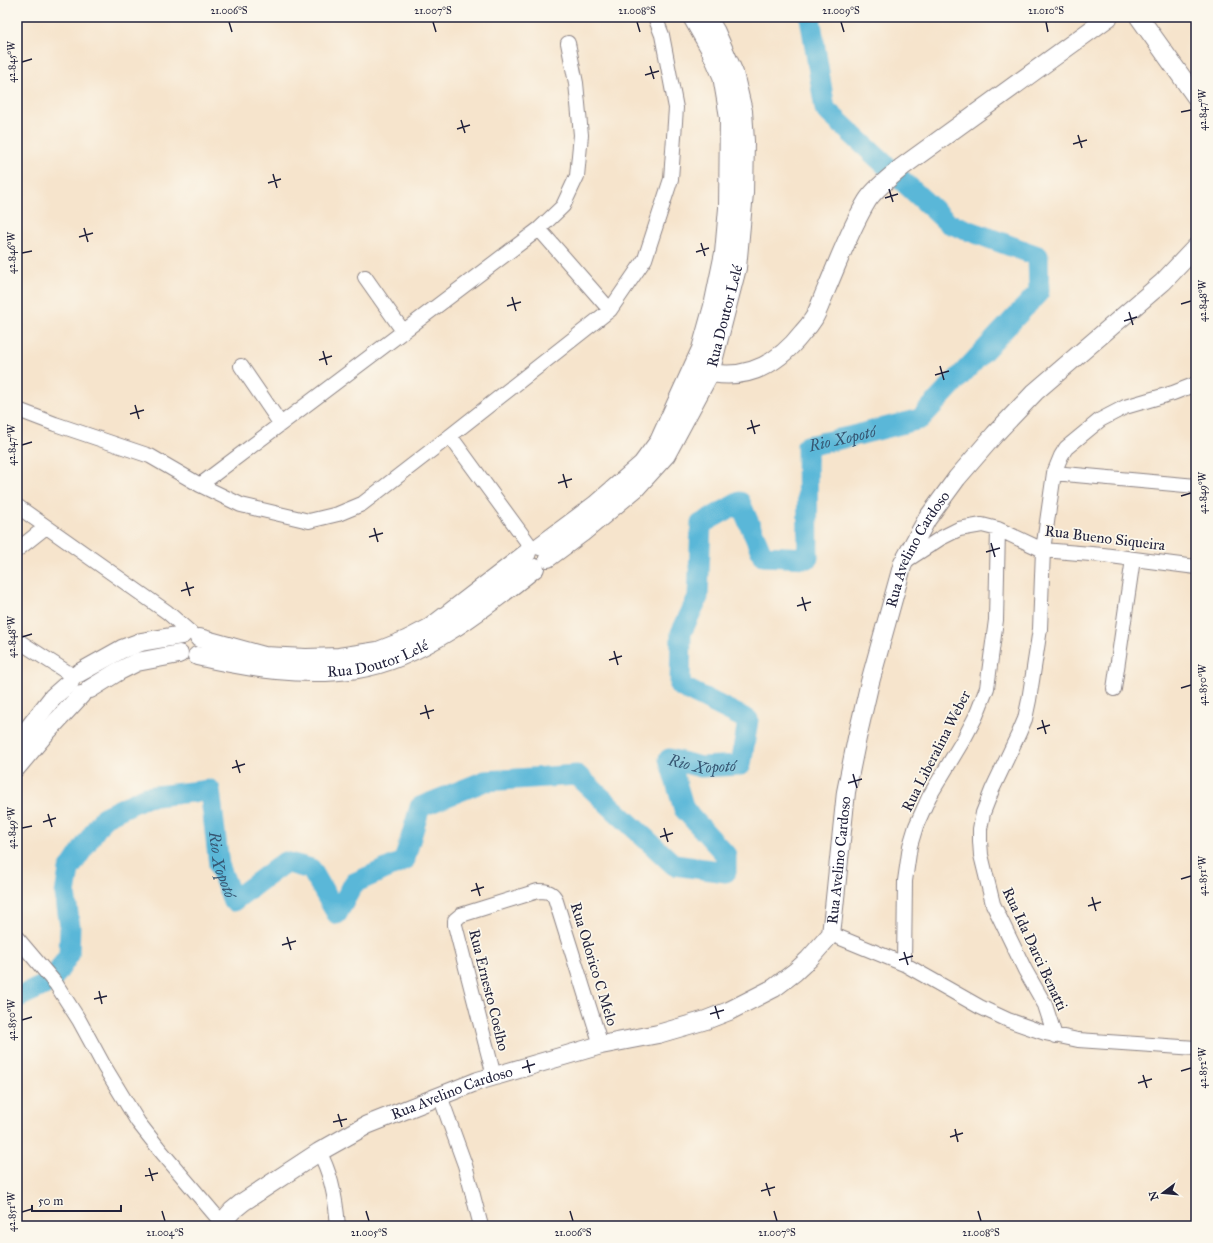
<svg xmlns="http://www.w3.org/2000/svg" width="1213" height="1243" viewBox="0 0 1213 1243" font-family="'IM FELL Great Primer',serif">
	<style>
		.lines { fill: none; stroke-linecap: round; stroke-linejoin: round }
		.river { stroke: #5ab7d8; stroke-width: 21 }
		.minor-casing { stroke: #8c8384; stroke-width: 16 }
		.tertiary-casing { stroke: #8c8384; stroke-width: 20 }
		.minor { stroke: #fff; stroke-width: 14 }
		.tertiary { stroke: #fff; stroke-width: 18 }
		.ticks { fill: none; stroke: #22223b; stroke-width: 1.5 }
		.labels { text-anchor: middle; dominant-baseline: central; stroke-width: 3.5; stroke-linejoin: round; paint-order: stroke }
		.street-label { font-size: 15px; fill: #22223b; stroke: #fbf7ec }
		.water-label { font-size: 16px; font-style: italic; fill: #365672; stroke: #fbf7ec }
		.neatline { fill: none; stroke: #22223b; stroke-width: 1.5 }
		.ticks-label { font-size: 10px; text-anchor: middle; fill: #22223b }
	</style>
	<rect width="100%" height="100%" fill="#fbf7ec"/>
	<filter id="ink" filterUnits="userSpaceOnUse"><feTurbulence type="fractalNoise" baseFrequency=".025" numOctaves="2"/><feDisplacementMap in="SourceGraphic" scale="8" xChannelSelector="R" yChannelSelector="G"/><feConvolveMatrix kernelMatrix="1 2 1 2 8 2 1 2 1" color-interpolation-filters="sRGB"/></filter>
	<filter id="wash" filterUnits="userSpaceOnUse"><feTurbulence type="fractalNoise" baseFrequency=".012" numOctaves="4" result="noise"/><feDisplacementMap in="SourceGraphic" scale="16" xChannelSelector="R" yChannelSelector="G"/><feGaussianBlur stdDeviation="0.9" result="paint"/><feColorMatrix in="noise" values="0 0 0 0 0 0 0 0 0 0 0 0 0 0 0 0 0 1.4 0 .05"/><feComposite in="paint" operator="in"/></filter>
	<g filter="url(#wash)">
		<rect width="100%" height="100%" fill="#f6e4cc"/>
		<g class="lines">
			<path class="river" id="s1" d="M17,998L51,982L69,955L70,926L65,894L69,870L104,817L146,797L210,790L219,865L233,901L285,862L311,869L337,914L354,883L404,861L420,807L485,781L577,775L674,865L726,872V855L684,809L669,759L701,767L741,765L748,720L680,686L681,633L698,597L701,524L740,502L763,556L808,558L807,446L853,436L920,419L1039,292L1038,256L948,223L825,109L810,17"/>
		</g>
	</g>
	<g filter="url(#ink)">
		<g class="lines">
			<g class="minor-casing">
				<path id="minor" d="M539,229L610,310
					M365,277L403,331
					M241,366L280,423
					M17,411H21L55,424L150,456L200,485L241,505L309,521L338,514L362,504L450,436L610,310L645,259L671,179L676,108L662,35L655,17
					M450,436L531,547
					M1054,473L1196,486
					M200,485L539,229L563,206L577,176L581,135L576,83L568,43
					M17,506L167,612L191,633
					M17,550L46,527
					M904,562L941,538L959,529L982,525L998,529L1043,550L1103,555L1196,567
					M17,640L73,676
					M1114,689L1133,559
					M831,934L904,964L980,1007L1008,1020L1045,1033L1078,1040L1196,1048
					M17,938L56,984L79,1020L104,1066L138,1122L160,1150L222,1223
					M904,964L905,881L910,846L916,826L929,797L965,737L976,716L987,688L996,620L998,529
					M1055,1036L1045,1005L1025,970L993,904L981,855L980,841V829L983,813L992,790L1019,733L1025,719L1029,700L1040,629L1043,550L1054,473L1061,456L1066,448L1100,420L1125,407L1173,393L1196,384
					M494,1076L455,925V920L461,915L538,891C545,891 551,891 555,898L601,1045
					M440,1096L465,1165L481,1226
					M319,1152C332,1174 336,1201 338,1226"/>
			</g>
			<g class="tertiary-casing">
				<g id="tertiary">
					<path d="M1139,17L1196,97"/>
					<path d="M699,370C742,383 776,367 803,332C807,328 811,323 814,318C819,309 822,299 826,290C839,260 850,229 867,201C875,188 891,177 902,167L1109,17"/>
					<path d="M540,546L595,505L642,464L659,441L701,349L713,306L724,253L728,208L729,117L722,76L709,47L692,17"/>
					<path id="s2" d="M548,558L582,533L636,488L666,455L710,373L737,268L744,193L745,141L743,111L734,73L716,32L707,17"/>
					<path d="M199,638L264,656L306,658L339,657L378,651L406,640L431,627L527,553"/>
					<path id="s3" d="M197,656C249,668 304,677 357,669C420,660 486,607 535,568"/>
					<path d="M79,673L122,649L141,642L182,635"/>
					<path d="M90,689L119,671L137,662L179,654"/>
					<path d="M17,743L53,697L70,682"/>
					<path d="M17,767L44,735L81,695"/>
					<path id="s4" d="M219,1226L232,1211L243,1202L319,1152L367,1125L478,1081L601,1045L658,1034L706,1020L729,1011L774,988L795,972L809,959L831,934L834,908L846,792L857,738L870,682L903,563L927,519L957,478L995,434L1035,392L1163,282L1196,247"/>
				</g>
			</g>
			<use href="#minor" class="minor"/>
			<use href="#tertiary" class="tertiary"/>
		</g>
	</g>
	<path class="ticks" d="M229,22L232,32M433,22L436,32M637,22L640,32M841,22L844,32M1046,22L1048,32M22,62L32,59M650,66L654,79M645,75L659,71M1181,112L1191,110M461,120L465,133M457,129L470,125M1078,135L1082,148M1073,144L1087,140M273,174L277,188M268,183L281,179M889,189L893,202M885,198L898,194M84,228L88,242M79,237L93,233M701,243L705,256M696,252L709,248M22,253L32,251M512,297L516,311M1181,304L1191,301M507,306L521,302M1129,312L1133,325M1124,321L1137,317M323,351L327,365M319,360L332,356M940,366L944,380M935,375L949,371M135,405L139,419M130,414L144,410M751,420L755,434M747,429L760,425M22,445L32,442M563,474L567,488M558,483L572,479M1181,496L1191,493M374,528L378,542M369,537L383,533M991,543L995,557M986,552L1000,548M186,582L190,596M181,591L194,587M802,597L806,611M797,606L811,602M22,637L32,634M614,651L618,665M609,660L622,656M1181,688L1191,685M425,705L429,719M420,714L434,710M1042,720L1046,734M1037,729L1050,725M236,760L240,773M232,768L245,764M853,774L857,788M848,783L862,779M48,814L52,827M43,822L56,818M22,828L32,826M664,828L668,842M660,837L673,833M1181,879L1191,876M476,883L480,896M471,891L484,887M1092,897L1096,911M1088,906L1101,902M287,937L291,950M282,945L296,941M904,952L908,965M899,960L913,956M99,991L102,1004M94,999L107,996M715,1006L719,1019M710,1014L724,1010M22,1020L32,1017M527,1060L530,1073M522,1068L535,1064M1181,1071L1191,1068M1143,1075L1147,1088M1138,1083L1152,1079M338,1114L342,1127M333,1122L347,1119M955,1129L958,1142M950,1137L963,1133M149,1168L153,1181M145,1176L158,1173M766,1183L770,1196M761,1191L775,1187M162,1211L165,1221M366,1211L369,1221M570,1211L573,1221M774,1211L777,1221M978,1211L981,1221M22,1212L32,1209"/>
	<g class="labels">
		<g class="street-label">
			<text stroke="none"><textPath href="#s2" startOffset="309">Rua Doutor Lelé</textPath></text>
			<text transform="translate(1105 538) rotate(7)">Rua Bueno Siqueira</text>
			<text stroke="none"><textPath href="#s4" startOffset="1087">Rua Avelino Cardoso</textPath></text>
			<text stroke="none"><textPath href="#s3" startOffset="184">Rua Doutor Lelé</textPath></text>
			<text transform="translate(936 751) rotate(-63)">Rua Liberalina Weber</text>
			<text stroke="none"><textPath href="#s4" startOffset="764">Rua Avelino Cardoso</textPath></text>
			<text transform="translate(1035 949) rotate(65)">Rua Ida Darci Benatti</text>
			<text transform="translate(594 964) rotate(73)">Rua Odorico C Melo</text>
			<text transform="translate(489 990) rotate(76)">Rua Ernesto Coelho</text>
			<text stroke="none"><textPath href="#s4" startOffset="271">Rua Avelino Cardoso</textPath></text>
		</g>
		<g class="water-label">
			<text stroke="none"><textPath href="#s1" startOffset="1870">Rio Xopotó</textPath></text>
			<text stroke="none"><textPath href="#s1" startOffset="1247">Rio Xopotó</textPath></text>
			<text stroke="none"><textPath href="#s1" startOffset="406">Rio Xopotó</textPath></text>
		</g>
	</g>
	<rect width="1213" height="1243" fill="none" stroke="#fbf7ec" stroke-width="44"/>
	<g transform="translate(1163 1193) rotate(254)" stroke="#fbf7ec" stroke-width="3" paint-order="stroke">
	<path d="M0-3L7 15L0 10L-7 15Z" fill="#22223b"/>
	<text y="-6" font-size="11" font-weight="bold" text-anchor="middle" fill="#22223b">N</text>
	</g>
	<path d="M32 1205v6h89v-6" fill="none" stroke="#22223b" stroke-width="2"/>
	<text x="38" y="1205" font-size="12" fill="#22223b" stroke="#fbf7ec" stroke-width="3" paint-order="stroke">50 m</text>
	<rect x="22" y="22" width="1169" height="1199" class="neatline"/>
	<g class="ticks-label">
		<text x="229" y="14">21.006°S</text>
		<text x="433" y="14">21.007°S</text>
		<text x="637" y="14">21.008°S</text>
		<text x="841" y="14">21.009°S</text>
		<text x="1046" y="14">21.010°S</text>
		<text transform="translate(11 62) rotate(-90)" y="4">42.845°W</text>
		<text transform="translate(1202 110) rotate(-90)" y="4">42.847°W</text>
		<text transform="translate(11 253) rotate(-90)" y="4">42.846°W</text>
		<text transform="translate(1202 301) rotate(-90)" y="4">42.848°W</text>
		<text transform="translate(11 445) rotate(-90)" y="4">42.847°W</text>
		<text transform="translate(1202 493) rotate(-90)" y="4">42.849°W</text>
		<text transform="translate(11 637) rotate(-90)" y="4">42.848°W</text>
		<text transform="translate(1202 685) rotate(-90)" y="4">42.850°W</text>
		<text transform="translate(11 828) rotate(-90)" y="4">42.849°W</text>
		<text transform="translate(1202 876) rotate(-90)" y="4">42.851°W</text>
		<text transform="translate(11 1020) rotate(-90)" y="4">42.850°W</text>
		<text transform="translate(1202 1068) rotate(-90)" y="4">42.852°W</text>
		<text transform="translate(11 1212) rotate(-90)" y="4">42.851°W</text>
		<text x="165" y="1236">21.004°S</text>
		<text x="369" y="1236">21.005°S</text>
		<text x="573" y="1236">21.006°S</text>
		<text x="777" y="1236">21.007°S</text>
		<text x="981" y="1236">21.008°S</text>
	</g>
</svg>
